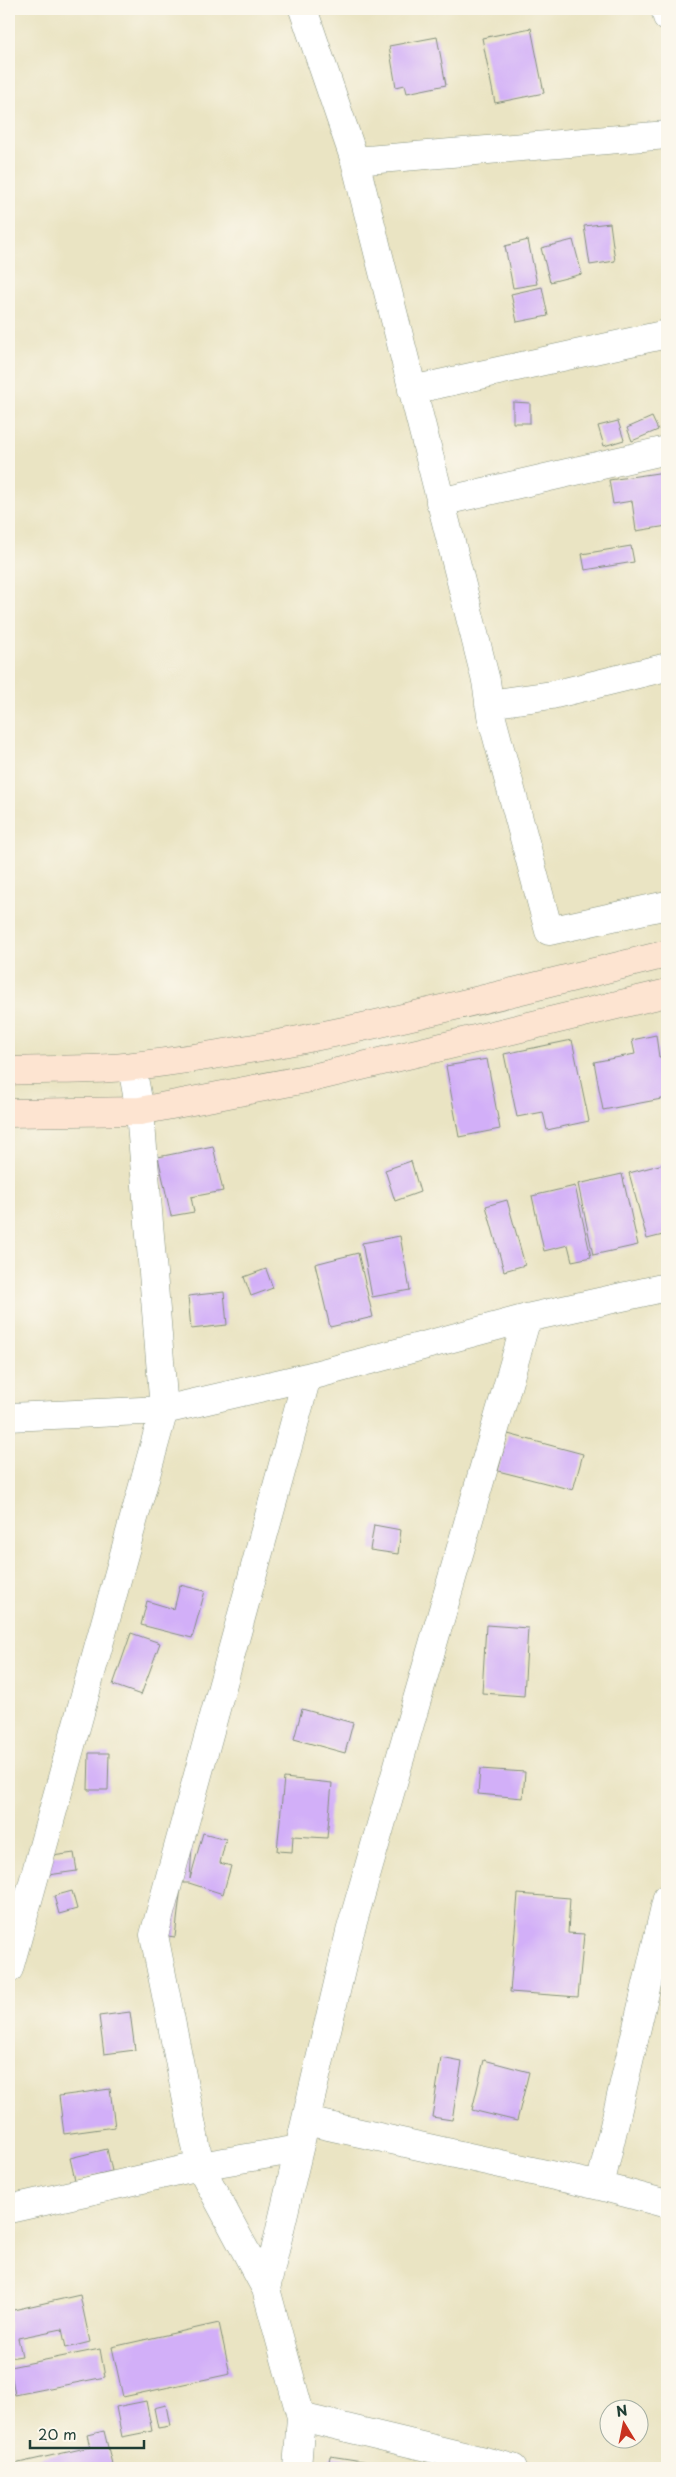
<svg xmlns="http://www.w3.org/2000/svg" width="676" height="2477" viewBox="0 0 676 2477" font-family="'Playpen Sans',sans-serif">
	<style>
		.building { fill: #d2aff8 }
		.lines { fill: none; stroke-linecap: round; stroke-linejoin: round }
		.minor-casing { stroke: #84907c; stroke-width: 29 }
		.secondary-casing { stroke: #84907c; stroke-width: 29 }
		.minor { stroke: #fff; stroke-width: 28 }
		.secondary { stroke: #fde4d1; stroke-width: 28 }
	</style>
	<rect width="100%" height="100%" fill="#fbf7ec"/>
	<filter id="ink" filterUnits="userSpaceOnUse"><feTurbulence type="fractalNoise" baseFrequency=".02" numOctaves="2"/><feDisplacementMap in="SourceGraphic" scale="10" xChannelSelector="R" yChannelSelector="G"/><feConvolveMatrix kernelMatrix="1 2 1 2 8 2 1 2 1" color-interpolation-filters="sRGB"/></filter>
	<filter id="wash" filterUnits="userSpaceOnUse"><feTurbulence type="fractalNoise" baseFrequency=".0096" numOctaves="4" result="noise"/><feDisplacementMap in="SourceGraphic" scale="20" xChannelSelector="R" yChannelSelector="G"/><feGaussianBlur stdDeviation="1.12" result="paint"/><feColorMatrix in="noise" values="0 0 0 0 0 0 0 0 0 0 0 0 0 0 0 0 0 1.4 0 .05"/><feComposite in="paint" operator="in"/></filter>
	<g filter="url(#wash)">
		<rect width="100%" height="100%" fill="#eae4c3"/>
		<g id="blocks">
			<path class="building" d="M531,28L544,93L495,103L482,38Z
				M437,37L446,85L407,93L405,85L396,87L389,46Z
				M610,223L615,261L590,265L584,226Z
				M528,240L537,284L513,288L505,246Z
				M573,240L582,274L550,282L541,248Z
				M542,287L548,316L517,322L511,294Z
				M513,402L530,403V423H513Z
				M652,417L658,430L632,441L627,428Z
				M618,421L624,440L604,446L598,426Z
				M665,472L667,526L636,531L632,501L613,504L609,480Z
				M631,546L634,562L585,570L582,554Z
				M656,1035L659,1057L667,1056V1098L603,1110L594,1062L635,1054L632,1040Z
				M572,1040L589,1121L547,1130L543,1112L517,1117L504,1054Z
				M487,1059L500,1129L459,1137L446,1066Z
				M213,1146L223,1191L191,1197L194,1212L171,1216L158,1157Z
				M411,1161L420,1192L395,1201L385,1170Z
				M667,1163V1234L647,1239L629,1173Z
				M622,1174L638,1245L593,1255L578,1184Z
				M575,1186L591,1257L572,1261L568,1245L544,1251L532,1196Z
				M507,1200L525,1265L504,1271L486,1206Z
				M400,1236L410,1290L372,1297L362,1243Z
				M358,1253L373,1317L330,1327L315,1264Z
				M266,1269L273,1288L251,1296L244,1277Z
				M224,1292L227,1325L191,1329L188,1296Z
				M508,1434L583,1454L573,1490L498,1471Z
				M374,1525L401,1530L398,1554L370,1550Z
				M180,1585L205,1591L192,1638L141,1625L147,1601L174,1609Z
				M486,1625L528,1628L524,1696L482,1693Z
				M131,1633L160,1643L141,1695L113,1685Z
				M302,1709L353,1723L345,1753L294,1739Z
				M89,1753H109L108,1790H88Z
				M480,1769L525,1772L523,1798L478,1794Z
				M284,1778L332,1783L327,1838L293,1836L292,1852L277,1851Z
				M193,1828L190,1879L203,1833L226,1839L220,1863L231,1866L223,1894L189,1883H170Z
				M74,1853L77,1871L48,1875L45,1857Z
				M181,1887L175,1937L154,1934Z
				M72,1891L77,1909L59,1914L54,1896Z
				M518,1894L570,1898L568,1933L584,1934L578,1997L510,1992Z
				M130,2012L135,2050L104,2054L99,2016Z
				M441,2058L462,2062L452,2120L432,2117Z
				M484,2060L529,2072L517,2121L472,2110Z
				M110,2089L115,2127L64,2134L59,2096Z
				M107,2149L112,2171L75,2180L70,2158Z
				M80,2295L90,2342L66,2348L62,2329L18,2338L22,2356L9,2358V2311Z
				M219,2323L230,2374L123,2397L112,2347Z
				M100,2349L105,2377L15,2395L10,2367Z
				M146,2401L152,2431L122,2437L116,2407Z
				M166,2405L170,2426L158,2428L154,2408Z
				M104,2431L113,2468H15L14,2464L90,2447L87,2435Z
				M330,2456L401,2467V2468H328Z"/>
		</g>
	</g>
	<g filter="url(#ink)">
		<use href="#blocks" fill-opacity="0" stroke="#84907c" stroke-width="1"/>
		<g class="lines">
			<g class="minor-casing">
				<path id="minor" d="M303,9L355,161L486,681L491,715L549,931L667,905
					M665,9L667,17
					M355,161L667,135
					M412,390L667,334
					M440,502L667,450
					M489,704L552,695L667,667
					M9,1417L164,1410L307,1377L527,1318L667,1287
					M9,1969L164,1410L140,1111L132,1067
					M306,2121L600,2186L667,2204
					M600,2186L667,1898
					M9,2209L200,2166L299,2149
					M266,2289L350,1932L527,1318
					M301,2417L266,2289L200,2166L154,1935L307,1377
					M297,2468L301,2417L513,2468"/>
			</g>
			<g class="secondary-casing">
				<path id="secondary" d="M9,1071C50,1069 93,1071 134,1066C314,1045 491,997 667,954
					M9,1113L140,1111L316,1077L667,993"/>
			</g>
			<use href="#minor" class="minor"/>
			<use href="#secondary" class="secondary"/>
		</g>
	</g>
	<rect width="676" height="2477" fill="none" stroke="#fbf7ec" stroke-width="30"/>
	<g transform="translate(624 2424) rotate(350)"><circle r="24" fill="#fbf7ec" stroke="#a3ada2"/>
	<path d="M0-4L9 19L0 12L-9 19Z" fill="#c8321e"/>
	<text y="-8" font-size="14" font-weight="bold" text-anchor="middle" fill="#1f3d34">N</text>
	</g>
	<path d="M30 2440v8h114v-8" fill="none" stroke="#1f3d34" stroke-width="2.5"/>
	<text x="38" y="2440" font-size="15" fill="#1f3d34" stroke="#fbf7ec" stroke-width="4" paint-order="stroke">20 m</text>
</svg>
